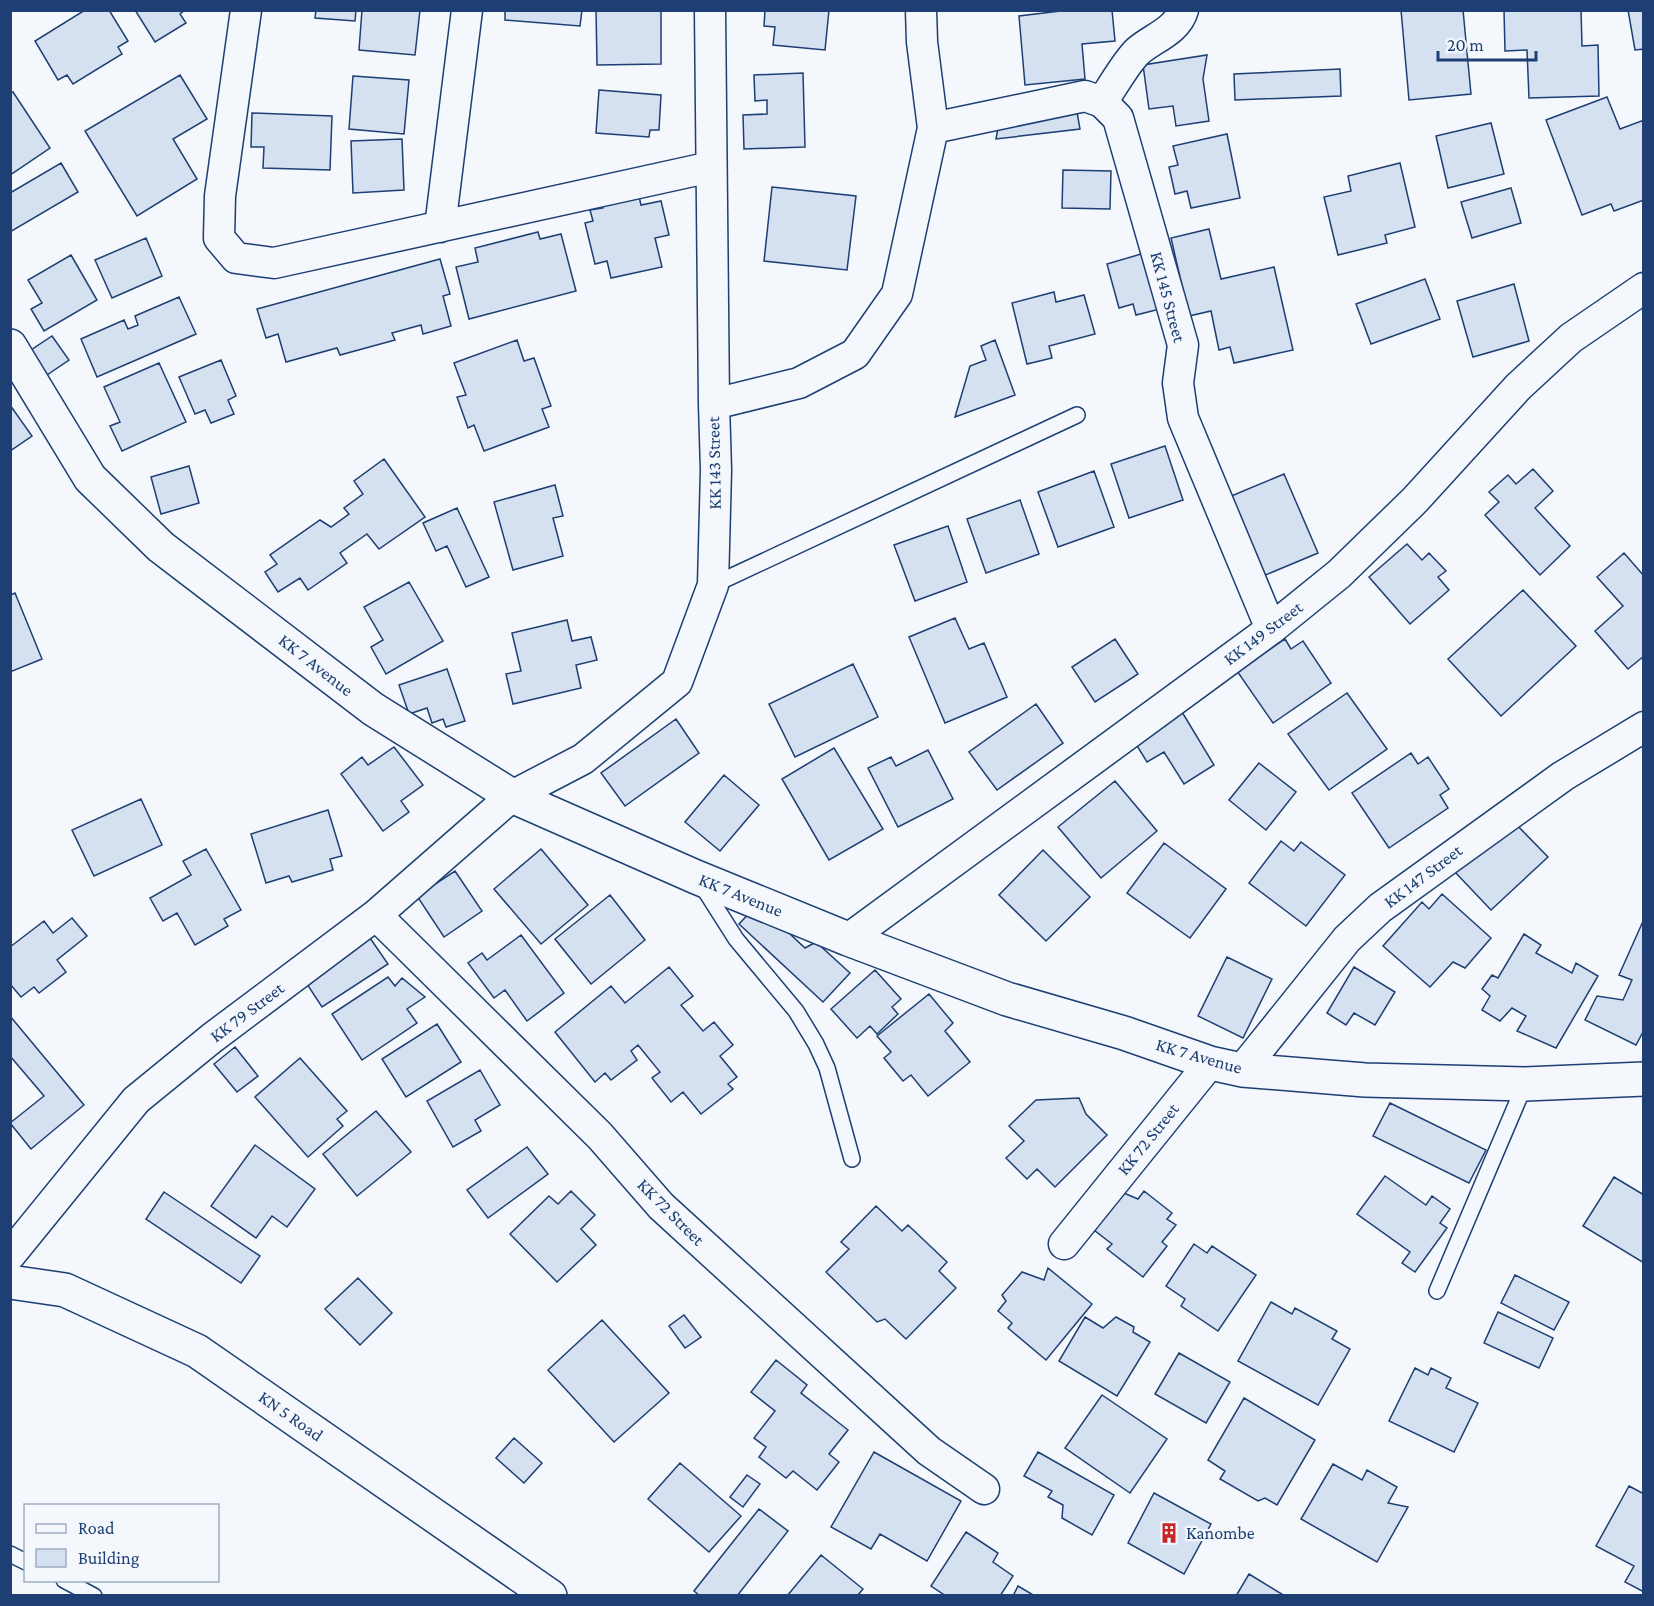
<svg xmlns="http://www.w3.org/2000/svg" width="1654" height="1606" viewBox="0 0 1654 1606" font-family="'Crimson Pro',serif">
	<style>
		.building { fill: #d5e0f0; stroke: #1d3f73; stroke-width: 1.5 }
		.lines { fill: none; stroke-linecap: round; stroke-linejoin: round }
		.service-casing { stroke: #1d3f73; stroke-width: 18 }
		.minor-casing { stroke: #1d3f73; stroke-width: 33 }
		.tertiary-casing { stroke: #1d3f73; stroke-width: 36 }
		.secondary-casing { stroke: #1d3f73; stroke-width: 36 }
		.service { stroke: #f4f7fb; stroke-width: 15 }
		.minor { stroke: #f4f7fb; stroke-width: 30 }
		.tertiary { stroke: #f4f7fb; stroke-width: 33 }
		.secondary { stroke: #f4f7fb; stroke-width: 33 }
		.labels { text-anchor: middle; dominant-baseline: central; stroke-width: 4.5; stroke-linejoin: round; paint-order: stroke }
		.street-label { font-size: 18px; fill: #1d3f73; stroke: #f4f7fb }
		.poi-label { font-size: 18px; fill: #1d3f73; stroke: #f4f7fb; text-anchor: start }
	</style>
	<rect width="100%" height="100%" fill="#f4f7fb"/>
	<path class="building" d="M85,10H109L128,41L118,47L122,54L73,84L67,75L58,80L35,41Z
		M135,10H185L180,14L186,23L155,42Z
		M316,10H356L355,21L315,18Z
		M362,10H420L415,55L359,50Z
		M505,10H582L580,26L505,20Z
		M596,10L661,11V64L597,65Z
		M765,10H829L825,50L773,45L775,27L764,26Z
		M1069,10H1112L1115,41L1082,44L1085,79L1025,85L1019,16Z
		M1401,10H1463L1471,94L1409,100Z
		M1504,10H1581L1582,46L1598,45L1599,96L1529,98L1527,50L1505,51Z
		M1628,10H1644V49L1635,50Z
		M1207,55L1203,79L1209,121L1176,126L1173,106L1149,109L1143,65Z
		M1340,69L1341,96L1235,100L1234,74Z
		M803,73L805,147L744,149L743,115L767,114V100L755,101L754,75Z
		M180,75L207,119L173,139L197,179L137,216L85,131Z
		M353,76L409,80L404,134L349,129Z
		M599,90L661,95L659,130H650L649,137L596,133Z
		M13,92L50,148L10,175V93Z
		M1607,97L1620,129L1644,120V200L1614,211L1611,204L1582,215L1546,120Z
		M1077,112L1080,129L996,139L999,122Z
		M252,113L332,116L330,170L263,168L264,147H251Z
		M1491,123L1504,174L1448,188L1436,136Z
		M1227,134L1240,198L1191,208L1187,191L1175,194L1169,167L1178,165L1173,146Z
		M402,139L404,190L353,193L351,141Z
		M61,163L78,192L10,232V193Z
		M1400,163L1415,227L1385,235L1387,243L1338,255L1324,197L1351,191L1348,176Z
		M1063,170L1111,171L1110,209L1062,208Z
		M772,187L856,196L847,270L764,261Z
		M1511,188L1521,223L1472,238L1461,202Z
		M638,192L641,205L661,201L669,235L655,238L662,267L611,278L607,261L595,264L585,223L593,221L590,210L603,208L601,200Z
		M1209,229L1221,279L1274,267L1293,350L1234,363L1230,347L1219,350L1211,311L1189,316L1171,238Z
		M538,232L540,239L561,234L576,291L469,319L456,267L478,262L475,248Z
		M146,238L162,276L112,298L95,260Z
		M1148,252L1164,308L1136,315L1133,304L1119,308L1107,264Z
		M71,255L97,300L44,331L31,309L42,303L28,280Z
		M440,259L450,294L443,296L451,326L423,334L421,325L392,333L395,340L340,355L337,348L286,362L278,334L266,338L257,309Z
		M1425,279L1440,319L1371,344L1356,304Z
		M1514,284L1529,341L1473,357L1457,301Z
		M1054,292L1056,302L1084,295L1095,334L1049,346L1052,358L1027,364L1012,303Z
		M179,297L196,334L97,377L81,339L124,320L128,329L138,325L135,316Z
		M52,336L69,360L44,377L28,352Z
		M517,340L524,361L534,358L551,406L542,409L549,427L484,451L474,425L468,428L457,397L466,395L454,363Z
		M995,340L1015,395L955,417L970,366L986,360L981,346Z
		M221,360L236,396L228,400L234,414L211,423L205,410L195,414L179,377Z
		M159,363L186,422L122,451L110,426L120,422L104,387Z
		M10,405L32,436L10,451Z
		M1165,446L1183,500L1129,518L1111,464Z
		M384,459L425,517L379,549L367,534L340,553L347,563L308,590L300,578L278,592L265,572L277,564L270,555L320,520L331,527L349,514L344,508L363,494L354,481Z
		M189,466L199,503L161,514L151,477Z
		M1533,469L1553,491L1535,508L1570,546L1540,575L1485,515L1499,502L1489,492L1508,475L1516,484Z
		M1094,471L1114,527L1058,547L1038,492Z
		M1284,474L1318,553L1263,576L1229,497Z
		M555,485L563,516L553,518L563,556L513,570L494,502Z
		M1020,500L1039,554L986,573L967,519Z
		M457,508L489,577L466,587L447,546L436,551L423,523Z
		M948,526L967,582L915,601L894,545Z
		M1407,544L1422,560L1429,553L1446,571L1438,577L1449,590L1410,624L1369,577Z
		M1624,553L1644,576V656L1628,669L1595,631L1623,606L1597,577Z
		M409,582L443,641L386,674L371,647L383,640L364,607Z
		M1523,590L1576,646L1501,716L1448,659Z
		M15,593L42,659L10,672V595Z
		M955,618L969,649L984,643L1007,697L945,723L909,637Z
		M567,620L572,641L591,637L597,660L576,665L581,688L513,704L506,674L521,671L512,633Z
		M1115,639L1138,674L1095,702L1072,667Z
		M1285,639L1291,649L1303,641L1331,683L1273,723L1237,671Z
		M853,664L878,717L795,757L769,704Z
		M447,669L465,721L446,727L443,719L432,723L427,708L409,714L399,685Z
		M1347,693L1387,749L1329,790L1288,734Z
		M1036,704L1063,743L997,790L969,752Z
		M1179,707L1214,765L1184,784L1164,752L1147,762L1131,736Z
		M676,719L699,753L625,806L601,773Z
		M394,747L423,785L401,801L409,812L383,831L341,774L362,757L368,765Z
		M834,748L883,829L829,860L782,779Z
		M928,750L953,799L898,827L868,768L891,757L896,766Z
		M1411,753L1418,764L1428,757L1449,789L1440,795L1448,808L1389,848L1352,793Z
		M1259,763L1296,792L1266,830L1229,800Z
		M724,775L759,805L720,851L685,822Z
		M1115,781L1157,831L1101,878L1058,827Z
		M141,799L162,845L94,876L72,830Z
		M328,810L342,856L330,859L333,870L292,882L289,876L266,883L251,834Z
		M1510,818L1548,857L1491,910L1454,871Z
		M1281,841L1294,851L1301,842L1345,875L1306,926L1249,883Z
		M1164,843L1226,889L1190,938L1127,893Z
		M206,849L241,910L224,919L228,926L195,945L177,913L163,921L150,898L191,875L183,861Z
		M541,849L588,905L541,944L494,889Z
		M1043,850L1090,897L1046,941L999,895Z
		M455,871L482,911L444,937L417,896Z
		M1442,894L1491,938L1465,968L1453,962L1430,987L1383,946L1422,902L1429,909Z
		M610,895L645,940L591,984L555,939Z
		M758,904L805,948L816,942L850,973L823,1002L739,924Z
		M72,918L87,936L57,960L66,972L39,993L34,987L21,997L10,984V947L44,921L53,933Z
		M1644,919V1030L1636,1045L1585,1020L1597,996L1623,1000L1632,980L1619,975Z
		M1524,934L1541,945L1536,953L1572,973L1576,963L1598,976L1556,1048L1517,1031L1526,1016L1512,1008L1500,1021L1482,1010L1490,996L1482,989L1492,975L1498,978Z
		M521,935L564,993L527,1021L505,990L494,998L468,963L482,953L487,960Z
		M370,938L388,964L322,1007L305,981Z
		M1227,957L1272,979L1243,1038L1198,1016Z
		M669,967L693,996L681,1005L703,1031L714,1022L733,1045L720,1056L737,1077L728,1084L733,1089L701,1114L683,1092L671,1102L652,1078L660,1072L638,1045L631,1051L637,1060L611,1080L605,1073L595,1082L555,1032L611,986L625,1003Z
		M1354,967L1395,992L1375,1025L1354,1013L1346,1025L1327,1013Z
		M875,970L901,999L892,1007L898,1014L877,1034L870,1026L857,1038L831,1009Z
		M388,977L395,986L402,978L425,997L407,1009L417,1023L362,1060L332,1014Z
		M929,994L953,1023L945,1031L970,1062L928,1096L911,1075L903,1081L884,1058L891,1052L877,1036Z
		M10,1016L84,1105L31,1149L10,1123L44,1096L10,1056Z
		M437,1024L461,1062L406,1097L382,1059Z
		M235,1047L258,1076L237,1092L214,1064Z
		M300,1058L347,1111L337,1119L343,1126L308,1157L255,1097Z
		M480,1070L500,1105L475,1120L481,1131L453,1147L427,1101Z
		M1079,1098L1086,1114L1107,1135L1055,1187L1037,1169L1027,1179L1006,1158L1024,1141L1009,1126L1036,1100Z
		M1390,1103L1486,1150L1469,1183L1373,1136Z
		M376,1111L411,1152L357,1196L323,1154Z
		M255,1145L315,1189L287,1227L272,1216L256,1238L211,1206Z
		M527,1147L548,1174L488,1218L467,1190Z
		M1385,1176L1426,1205L1432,1196L1450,1209L1440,1223L1447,1228L1415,1272L1402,1263L1410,1252L1357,1214Z
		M1614,1177L1644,1195V1263L1583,1226Z
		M571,1191L595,1215L581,1229L596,1245L557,1282L510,1234L549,1196L558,1204Z
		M1119,1191L1138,1199L1144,1191L1172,1213L1167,1219L1176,1225L1162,1242L1167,1246L1143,1277L1107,1249L1112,1244L1094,1230Z
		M164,1192L260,1256L241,1283L146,1219Z
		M876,1206L902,1231L908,1225L947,1262L939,1271L956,1288L906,1339L885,1319L877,1322L826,1272L849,1249L841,1242Z
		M1194,1244L1207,1253L1212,1246L1256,1275L1218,1331L1181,1306L1185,1299L1166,1286Z
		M1048,1268L1092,1304L1046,1360L1008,1328L1012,1323L998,1311L1006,1301L1002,1295L1022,1272L1044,1280Z
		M1515,1275L1569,1302L1554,1330L1501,1303Z
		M358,1278L392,1313L360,1345L325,1309Z
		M1271,1302L1292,1314L1295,1308L1337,1331L1332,1339L1350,1349L1318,1405L1238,1361Z
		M1498,1312L1553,1338L1539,1368L1484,1343Z
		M684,1315L701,1337L685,1348L669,1326Z
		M1085,1317L1103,1328L1116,1317L1134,1327L1133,1332L1150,1342L1117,1396L1059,1361Z
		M602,1320L669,1393L614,1442L548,1370Z
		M1179,1353L1230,1382L1206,1423L1155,1394Z
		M776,1360L807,1385L801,1393L848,1430L829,1454L839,1462L817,1490L793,1471L786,1478L759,1457L766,1447L754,1438L775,1411L751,1392Z
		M1415,1368L1428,1375L1431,1368L1451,1378L1446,1388L1478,1403L1454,1452L1389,1421Z
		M1102,1395L1167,1439L1130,1493L1065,1448Z
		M1244,1398L1315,1440L1277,1505L1265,1498L1258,1501L1220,1479L1225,1471L1208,1460Z
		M514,1438L542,1463L524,1483L496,1458Z
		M874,1452L961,1501L927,1561L880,1534L871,1549L831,1527Z
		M1038,1452L1114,1495L1092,1535L1062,1518L1063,1505L1048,1497L1052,1491L1024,1476Z
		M680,1463L741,1516L709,1552L648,1499Z
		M1333,1464L1362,1480L1367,1470L1397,1487L1388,1503L1408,1507L1377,1562L1301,1519Z
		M747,1475L760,1484L743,1507L730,1497Z
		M1629,1486L1644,1494V1592L1625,1582L1634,1566L1596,1546Z
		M1154,1493L1211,1524L1184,1574L1128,1543Z
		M759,1509L788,1531L737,1596H700L694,1591Z
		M966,1532L998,1553L993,1562L1013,1576L1000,1596H946L931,1586Z
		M821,1555L863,1589L857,1596H787Z
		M1249,1574L1285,1596H1236Z
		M1018,1586L1035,1596H1013Z"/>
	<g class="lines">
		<g class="service-casing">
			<path id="service" d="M713,585L1077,415
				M701,884L736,939L796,1011L816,1044L827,1068L852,1159
				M1437,1291L1525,1084
				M10,1554L26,1562
				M64,1580L94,1596"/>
		</g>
		<g class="minor-casing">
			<path id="minor" d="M246,10L220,196L219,238L236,258L274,263L711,167
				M710,10L714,404
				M1102,102C1112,88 1126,62 1138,51C1153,38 1177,31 1183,10
				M933,128L1085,96L1102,102L1118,118L1183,345L1178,383L1183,418L1271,629
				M440,227L467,10
				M376,915L600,1136L661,1206L929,1451L984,1489
				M848,939L1271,629L1339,574L1414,501L1518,387L1571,338L1644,288
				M1242,1070L1347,939L1380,908L1563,776L1644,727
				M1064,1244L1210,1063
				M10,1255L136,1100L212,1038L376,915L512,796L583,759L677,682L713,585L716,470L714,404L799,383L855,354L897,294L933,128L922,42L921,10"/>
		</g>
		<g class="tertiary-casing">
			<path id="tertiary" d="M10,346L90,478L161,547L373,709L512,796L696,877L848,939L1007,999L1124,1033L1210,1063L1242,1070L1365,1080L1525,1084L1644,1079"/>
		</g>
		<g class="secondary-casing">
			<path id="secondary" d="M10,1282L65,1290L197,1351L550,1596"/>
		</g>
		<use href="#service" class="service"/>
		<use href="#minor" class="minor"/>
		<use href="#tertiary" class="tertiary"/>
		<use href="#secondary" class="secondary"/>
	</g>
	<defs>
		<g id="building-bare" transform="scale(1.62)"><path d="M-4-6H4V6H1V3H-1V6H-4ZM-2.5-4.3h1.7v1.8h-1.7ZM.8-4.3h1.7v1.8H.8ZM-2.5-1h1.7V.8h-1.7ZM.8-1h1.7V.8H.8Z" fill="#c62828" stroke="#f4f7fb" stroke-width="2.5" paint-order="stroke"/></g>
	</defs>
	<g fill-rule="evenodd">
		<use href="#building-bare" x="1169" y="1533"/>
	</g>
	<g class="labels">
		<g class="street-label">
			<text transform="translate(1168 297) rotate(75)">KK 145 Street</text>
			<text transform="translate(714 463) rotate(-91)">KK 143 Street</text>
			<text transform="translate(1263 633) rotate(-37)">KK 149 Street</text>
			<text transform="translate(316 665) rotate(38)">KK 7 Avenue</text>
			<text transform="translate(1423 876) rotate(-37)">KK 147 Street</text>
			<text transform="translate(741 895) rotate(22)">KK 7 Avenue</text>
			<text transform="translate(247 1012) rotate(-37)">KK 79 Street</text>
			<text transform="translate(1199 1056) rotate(16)">KK 7 Avenue</text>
			<text transform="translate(1148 1139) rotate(-51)">KK 72 Street</text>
			<text transform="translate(671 1212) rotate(45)">KK 72 Street</text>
			<text transform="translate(291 1416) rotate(35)">KN 5 Road</text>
		</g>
		<g class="poi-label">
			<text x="1186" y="1533">Kanombe</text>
		</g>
	</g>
	<rect width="1654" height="1606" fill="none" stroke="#1d3f73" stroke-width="24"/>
	<rect x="24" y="1504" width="195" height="78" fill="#f4f7fb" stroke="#9eadc5" stroke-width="1.5"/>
	<rect x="36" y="1524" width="30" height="9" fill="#f4f7fb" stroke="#9eadc5" stroke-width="1.5"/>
	<text x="78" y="1534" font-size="18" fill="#1d3f73">Road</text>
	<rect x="36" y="1549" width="30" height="18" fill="#d5e0f0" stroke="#9eadc5" stroke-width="1.5"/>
	<text x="78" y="1564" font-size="18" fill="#1d3f73">Building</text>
	<path d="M1438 51v9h98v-9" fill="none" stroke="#1d3f73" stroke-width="3"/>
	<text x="1447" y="51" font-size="18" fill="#1d3f73" stroke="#f4f7fb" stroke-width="4.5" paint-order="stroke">20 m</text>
</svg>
